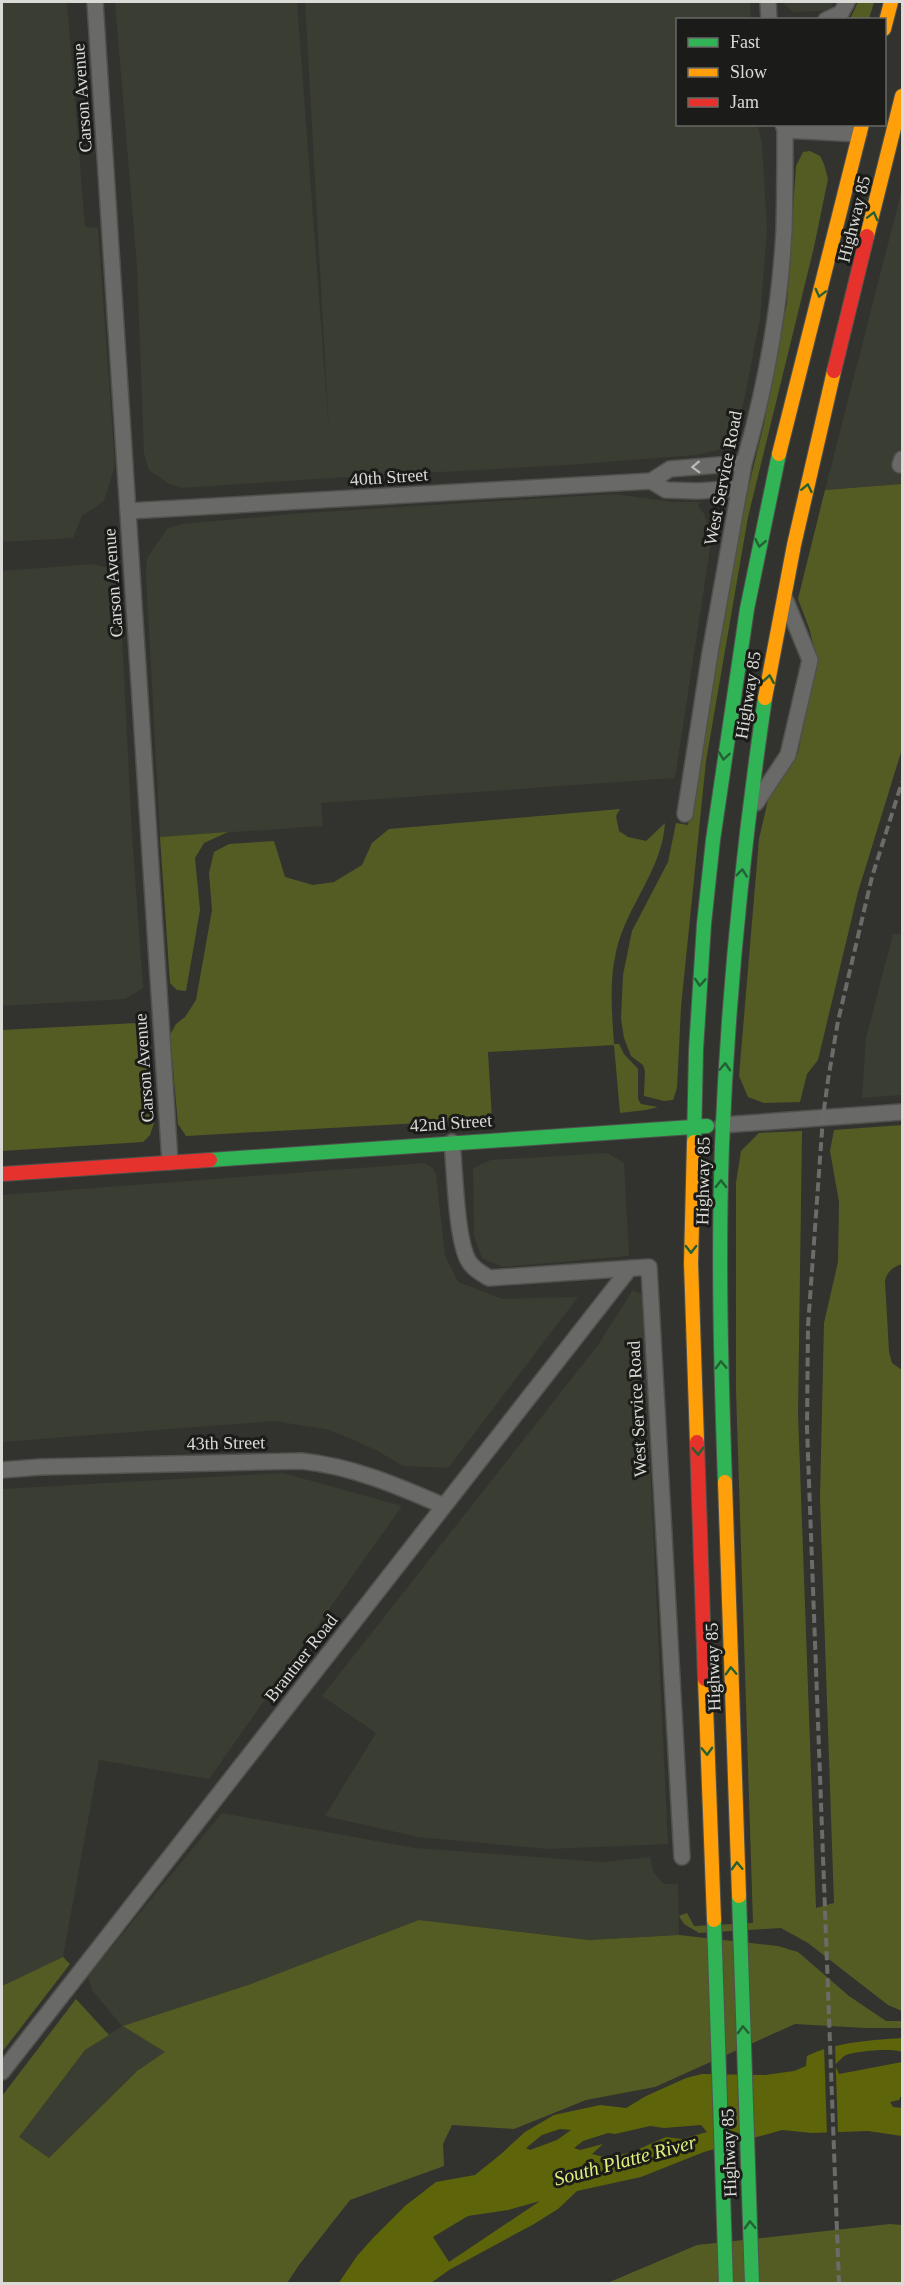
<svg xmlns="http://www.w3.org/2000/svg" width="904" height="2285" viewBox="0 0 904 2285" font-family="Georgia,serif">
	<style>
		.built { fill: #3a3d31 }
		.green { fill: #555c23 }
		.water { fill: #5d6409; fill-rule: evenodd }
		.pier { fill: #32332f }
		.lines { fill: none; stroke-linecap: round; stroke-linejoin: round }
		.street-casing { stroke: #50514d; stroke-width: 18 }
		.fast-casing { stroke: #50514d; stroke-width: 16 }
		.slow-casing { stroke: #50514d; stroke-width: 16 }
		.jam-casing { stroke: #50514d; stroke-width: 16 }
		.street { stroke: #696a67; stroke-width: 15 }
		.fast { stroke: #30b455; stroke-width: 14 }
		.slow { stroke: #ff9f0a; stroke-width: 14 }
		.jam { stroke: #e5322d; stroke-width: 14 }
		.rail { stroke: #6b6c6a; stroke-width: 4; stroke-dasharray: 9 4.5; stroke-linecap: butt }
		.oneway { stroke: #246034 }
		.oneway2 { stroke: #b8b9b5 }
		.labels { text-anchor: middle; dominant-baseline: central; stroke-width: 6; stroke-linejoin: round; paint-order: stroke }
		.street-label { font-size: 18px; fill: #dadbd7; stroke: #1b1c19 }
		.water-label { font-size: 20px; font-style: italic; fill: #e0ef7c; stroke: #1b1c19 }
	</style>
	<rect width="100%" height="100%" fill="#32332f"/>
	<path class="built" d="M2,2H67L85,227L98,228L115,465L104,501L82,516L73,538L2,542Z
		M115,2H297L329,431L305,2H750L751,19L678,20V124L758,125L762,145L767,229L760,319L737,436L723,449L696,455L569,465L332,478L182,488L169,484L149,470L144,453L137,266Z
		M782,2H835L830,8L822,11L793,12Z
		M902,189V484L825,490Z
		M614,494L674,502H700L698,506L704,514L712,536L675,778L321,803L323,826L160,837L146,573L147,558L168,528L183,524L304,513Z
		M93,564L112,569L119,579L132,834L143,988L125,999L2,1006V571Z
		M893,934H902V1095L862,1098L866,1038Z
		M608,1153L624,1163L629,1256L502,1267L482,1258L474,1236L473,1168L491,1160Z
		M425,1163L433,1168L436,1174L445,1255L458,1282L503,1299L578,1297L448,1468L403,1466L376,1450L330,1430L274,1421L2,1442V1195Z
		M633,1290L642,1295L668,1844L547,1849L418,1837L325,1816L376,1733L322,1696L598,1345Z
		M283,1473L402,1506L209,1779L99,1760L63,1957L2,1986V1489Z
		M222,1813L415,1848L603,1862L650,1857L654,1873L664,1884H678L679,1935L589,1940L419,1920L251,1984L124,2026L166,2052L134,2073L49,2159L18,2137L85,2050L122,2026L92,1990L88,1976Z"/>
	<path class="green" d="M858,2H874L869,19H850Z
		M810,151L820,156L824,164L828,179L814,247L748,517L706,761L681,1007L677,1088L673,1100L664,1101L644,1096L645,1071L643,1065L631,1056L624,1038L621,1019L623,975L632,931L668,862L676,823L688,825L747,493L764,424L787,303L796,166L803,152Z
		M902,484V749L858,892L818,1060L807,1074L800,1102L764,1103L748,1097L739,1076L759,839L768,800L798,753L817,659L809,628L798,599L825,490Z
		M620,809L616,816L619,831L628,837L646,841L665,823C662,871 626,906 616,952C609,982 612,1014 614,1044H619L624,1054L638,1069V1099L641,1104L658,1107L646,1110L620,1113L614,1045L488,1052L492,1119L186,1136L178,1124L170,1035L176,1024L185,1017L196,1000L212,910L209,873L214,852L229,844L274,841L285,877L313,885L334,882L362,865L372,843L389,829Z
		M228,832L204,843L195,858L200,910L186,991L177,990L170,983L160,837Z
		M137,1023L144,1027L147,1035L155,1120L150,1135L143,1142L2,1151V1030Z
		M902,1125V1264C893,1267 887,1271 885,1281L889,1352L892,1363L902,1370V2011L888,2005L808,1943L781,1928L699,1933L684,1924L679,1916L687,1913L694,1926L753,1923L736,1390V1183L741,1151L759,1133L802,1131L798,1413L816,1908L834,1903L820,1499L824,1323L838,1262L839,1202L830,1151L834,1130Z
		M419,1920L589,1940L679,1935L778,1946L798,1952L849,1996L886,2021H902V2028H865L795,2024L655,2087L586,2100L514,2129L452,2125L443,2144L444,2166L350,2200L299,2265L287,2283H2V2096L76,1999L109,2035L85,2050L19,2137L49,2158L137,2071L165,2052L123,2026L251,1984Z
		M63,1957L70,1964L2,2052V1986Z
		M890,2224L902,2225V2283L605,2284L697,2245Z"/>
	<path class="water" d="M902,2038V2052C892,2048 857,2051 846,2055C842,2057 838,2062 835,2065L839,2074L902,2062V2094L899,2100L890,2102L893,2107L902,2108V2136L868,2131L812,2133L782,2130L704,2152L641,2177L577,2191L558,2209L534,2224L449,2270L431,2283L338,2284L357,2256L373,2238L405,2206L436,2182L475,2175L501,2154L525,2132L554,2115L600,2105L626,2108L646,2096L686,2078L702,2074L765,2075L794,2071L806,2066L807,2056C836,2042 871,2040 902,2038ZM701,2125L707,2132L682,2139L666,2137L630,2153L604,2157L592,2154L603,2144L580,2150L574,2148L583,2141L608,2133L615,2134L650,2126L664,2128ZM560,2129L571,2130L557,2140L530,2150L526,2148L542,2135ZM540,2201L449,2262L433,2237L468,2216L508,2210Z"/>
	<path class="pier" d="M835,2044L838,2135H827L824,2046Z"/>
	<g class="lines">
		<g class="street-casing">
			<path id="street" d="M95,2L170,1162
				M768,2L769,20
				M826,20L841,13L847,2
				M785,130L859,134
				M900,465L902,459
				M651,481L666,490L698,491L740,488
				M128,511L651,481L670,469L744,463
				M756,803L788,755L810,660L786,601
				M685,814L710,653L744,463C765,389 780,308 784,230C785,197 785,163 785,130L783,124
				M722,1125L902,1112
				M452,1142C455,1171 456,1237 468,1260C472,1268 481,1273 489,1278L649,1267L682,1857
				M2,1470L40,1467L301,1461C352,1466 398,1486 444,1506
				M2,2072L630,1268"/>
		</g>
		<g class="fast-casing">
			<path id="fast" d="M694,1142L696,1050L704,924L713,840L747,609L779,454
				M210,1160L707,1126
				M725,1482C721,1370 718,1258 722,1145C728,995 743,846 765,698
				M739,1896L752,2284
				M714,1920L726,2284"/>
		</g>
		<g class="slow-casing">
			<path id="slow" d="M884,29L891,2
				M867,236L902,96
				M779,454L862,124
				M765,698L794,545L834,371
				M694,1142L691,1263L697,1442
				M725,1482L739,1896
				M705,1679L714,1920"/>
		</g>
		<g class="jam-casing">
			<path id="jam" d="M834,371L867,236
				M2,1174L210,1160
				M697,1442L705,1679"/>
		</g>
		<use href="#street" class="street"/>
		<use href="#fast" class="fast"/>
		<use href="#slow" class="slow"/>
		<use href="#jam" class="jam"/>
		<path class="rail" d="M839,2284L807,1428L808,1326L823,1117L828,1080L838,1021L872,877L902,782"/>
	</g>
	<defs><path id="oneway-chevron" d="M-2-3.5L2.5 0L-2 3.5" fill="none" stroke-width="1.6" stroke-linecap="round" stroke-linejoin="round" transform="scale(1.5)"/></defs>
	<g class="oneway">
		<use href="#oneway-chevron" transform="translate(873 216) rotate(-76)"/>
		<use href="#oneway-chevron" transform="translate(820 293) rotate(104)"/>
		<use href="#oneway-chevron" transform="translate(807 488) rotate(-78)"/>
		<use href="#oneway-chevron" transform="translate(760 543) rotate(101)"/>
		<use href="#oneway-chevron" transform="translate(769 679) rotate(-80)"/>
		<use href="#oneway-chevron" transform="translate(724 756) rotate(98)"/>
		<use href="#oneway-chevron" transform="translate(742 873) rotate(-84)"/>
		<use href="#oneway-chevron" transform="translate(700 982) rotate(94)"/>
		<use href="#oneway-chevron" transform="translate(725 1067) rotate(-87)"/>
		<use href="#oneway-chevron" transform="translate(721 1184) rotate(-89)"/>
		<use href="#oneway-chevron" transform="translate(691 1249) rotate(90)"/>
		<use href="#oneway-chevron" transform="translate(721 1365) rotate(-92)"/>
		<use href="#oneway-chevron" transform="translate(698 1451) rotate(88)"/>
		<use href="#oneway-chevron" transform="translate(731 1671) rotate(-92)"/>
		<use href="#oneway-chevron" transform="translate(707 1751) rotate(88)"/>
		<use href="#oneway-chevron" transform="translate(737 1866) rotate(-92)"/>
		<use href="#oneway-chevron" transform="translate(743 2030) rotate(-92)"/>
		<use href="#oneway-chevron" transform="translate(750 2225) rotate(-92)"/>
	</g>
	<use class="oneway2" href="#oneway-chevron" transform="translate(696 467) rotate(178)"/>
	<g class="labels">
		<g class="street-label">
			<text transform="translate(82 98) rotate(-94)">Carson Avenue</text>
			<text transform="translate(854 219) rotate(-76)">Highway 85</text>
			<text transform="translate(389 477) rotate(-4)">40th Street</text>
			<text transform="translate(723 478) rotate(-79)">West Service Road</text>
			<text transform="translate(113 583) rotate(-94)">Carson Avenue</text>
			<text transform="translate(748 695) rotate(-81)">Highway 85</text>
			<text transform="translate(144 1068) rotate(-94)">Carson Avenue</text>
			<text transform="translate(451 1123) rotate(-4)">42nd Street</text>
			<text transform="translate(703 1181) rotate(-89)">Highway 85</text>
			<text transform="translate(637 1409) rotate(-93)">West Service Road</text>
			<text transform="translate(226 1443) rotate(-1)">43th Street</text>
			<text transform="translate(301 1658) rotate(-52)">Brantner Road</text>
			<text transform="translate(713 1667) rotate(-92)">Highway 85</text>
			<text transform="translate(729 2153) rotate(-92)">Highway 85</text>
		</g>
		<g class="water-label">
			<text transform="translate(625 2160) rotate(-15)">South Platte River</text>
		</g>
	</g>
	<rect width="904" height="2285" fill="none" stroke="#dadbd7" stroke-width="6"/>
	<rect x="676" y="18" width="210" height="108" fill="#1b1c19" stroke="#676865" stroke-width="1.5"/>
	<rect x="688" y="38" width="30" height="9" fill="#30b455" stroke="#676865" stroke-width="1.5"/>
	<text x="730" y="48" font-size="18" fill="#dadbd7">Fast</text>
	<rect x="688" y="68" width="30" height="9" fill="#ff9f0a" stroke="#676865" stroke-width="1.5"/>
	<text x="730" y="78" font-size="18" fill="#dadbd7">Slow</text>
	<rect x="688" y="98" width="30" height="9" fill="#e5322d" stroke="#676865" stroke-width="1.5"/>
	<text x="730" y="108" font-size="18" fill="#dadbd7">Jam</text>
</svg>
